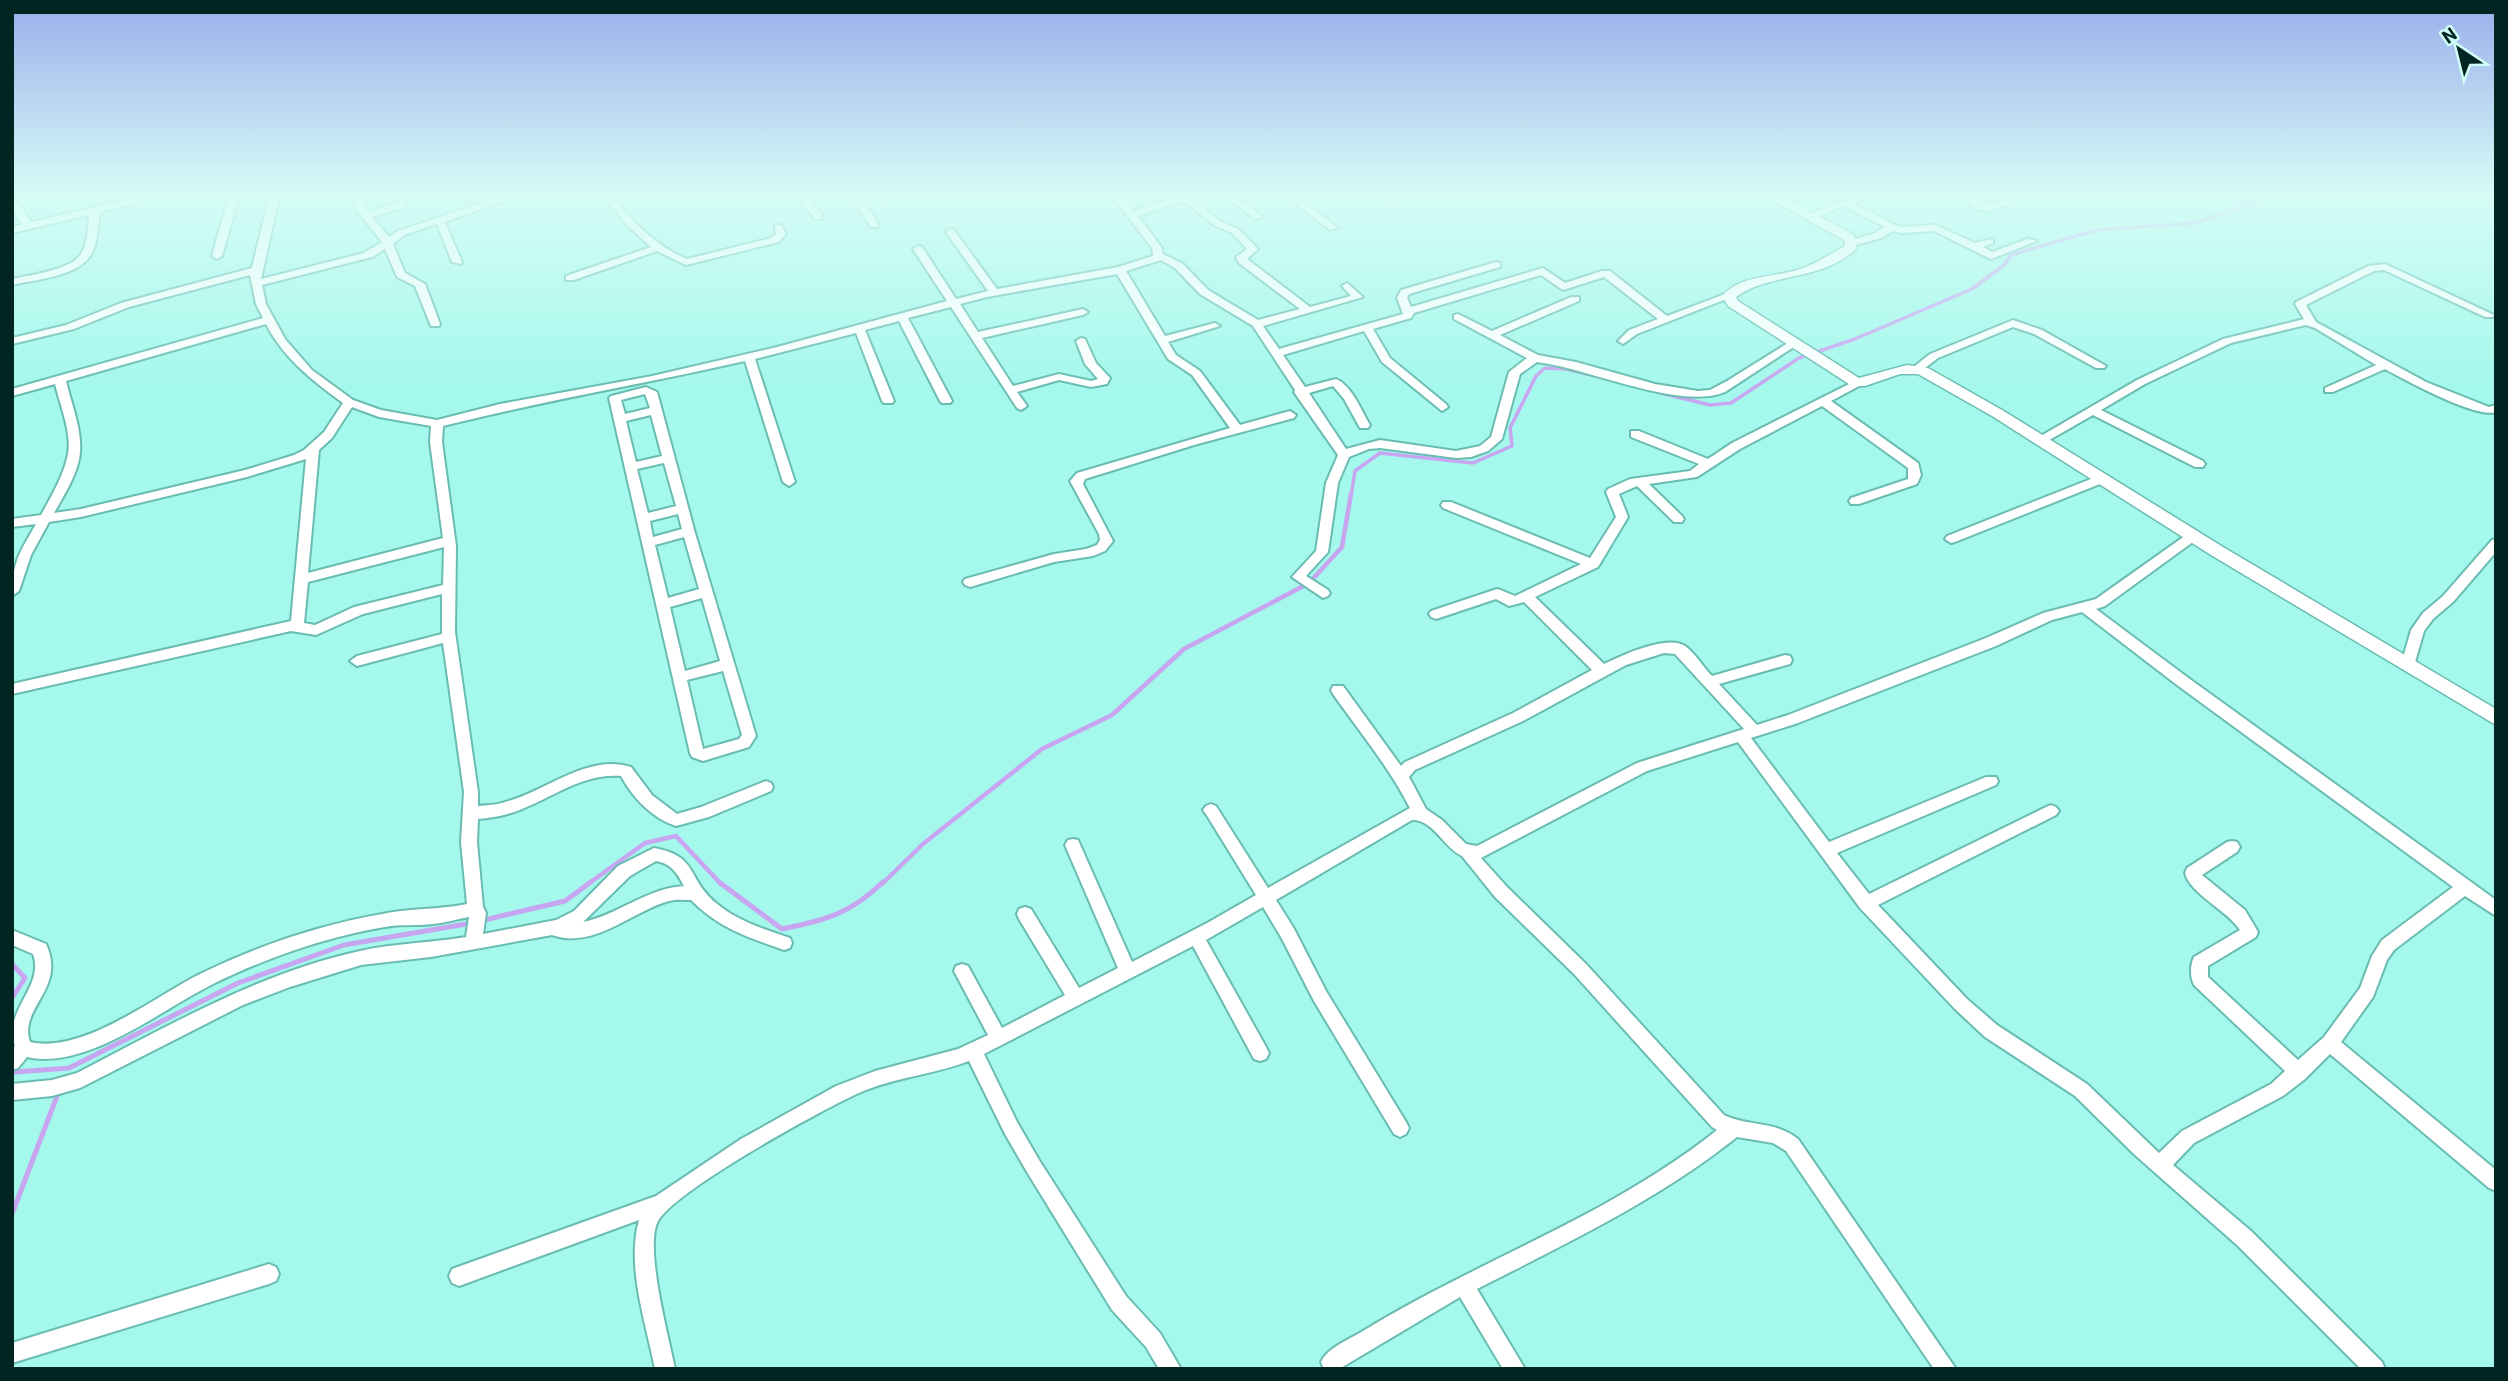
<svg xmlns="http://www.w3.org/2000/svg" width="2508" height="1381" viewBox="0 0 2508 1381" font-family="Barlow,sans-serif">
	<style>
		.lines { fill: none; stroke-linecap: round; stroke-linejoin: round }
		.stream-far2 { stroke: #c7a5f1; stroke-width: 3.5 }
		.stream-far1 { stroke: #c7a5f1; stroke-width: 4.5 }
		.stream { stroke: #c7a5f1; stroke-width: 5 }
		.minor-casing { stroke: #69bcb1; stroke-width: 4 }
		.tertiary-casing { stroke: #69bcb1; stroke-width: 3 }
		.minor { fill: #fff; fill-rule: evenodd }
		.tertiary { fill: #fff; fill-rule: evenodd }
	</style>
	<rect width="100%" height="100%" fill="#a4f8ec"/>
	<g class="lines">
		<path class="stream-far2" d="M1657,392L1710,405L1731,403L1799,358L1855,339L1972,289L2004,265L2011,255L2097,230L2195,223L2278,193
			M1351,496L1355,471L1380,453L1473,463L1512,446L1510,428L1536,376L1545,368L1566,369L1604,378"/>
		<path class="stream-far1" d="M588,884L645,843L676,836L721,884
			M882,884L923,844L1042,749L1112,715L1184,649L1309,583L1342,547L1351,494"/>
		<path class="stream" d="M719,882L782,929C826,920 850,914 883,882
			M480,921L565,901L591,882
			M12,964L25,978L12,998
			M12,1070L15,1072L69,1068L238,983L344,945L472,923
			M12,1214L59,1091"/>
		<g class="minor-casing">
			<path id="minor" d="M155,193H174L100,212C98,225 98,239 93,251C82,277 36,279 12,285V279C30,275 71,270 81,254C88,243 88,227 89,215L12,233V227L22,225L12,209V198L15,199L31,222Z
				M230,193H240L222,256L217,259L212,256Z
				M270,193H280L261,279L364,253L382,242L358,212L349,193H359L368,212L397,203L396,193H406L408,199L404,207L372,217L389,237L398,231L511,193H527L445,222L462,262L461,264L452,262L437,224L404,235L393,244L405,273L425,284L440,324L439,326H431L415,286L397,277L385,249L372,257L262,285L266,304L285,339L312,370L353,400L381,410L437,420L500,404L652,376L777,347L947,301L913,249L918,246L922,247L956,299L988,291L946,232L951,229L954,230L997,289L1118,267L1153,256L1152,248L1110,193H1120L1134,211L1187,193H1203L1192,198L1220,221L1238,229L1258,249L1247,259L1310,307L1351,296L1342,286L1347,283L1363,297L1263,326L1279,349L1403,314L1397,298L1401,290L1496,262L1500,263V267L1409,294L1407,298L1411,307L1543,268L1565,283L1602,271H1610L1667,316L1725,294L1729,293L1734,296L1637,334L1623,344L1618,341L1629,330L1658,319L1604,277L1563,290L1541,275L1414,313L1411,318L1373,329L1390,358L1446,404L1448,407L1442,411L1382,362L1364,331L1283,355L1305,387L1336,379C1352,386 1361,410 1370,425L1368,428H1360L1344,399L1333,386L1309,393L1346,449L1380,440L1456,451L1480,446L1491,437L1509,372L1527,358L1454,319V315L1458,314L1492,331L1571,297H1579V301L1500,335L1538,355L1576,362L1655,384L1698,391L1710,390L1727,381L1791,341H1799L1800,343L1725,392C1680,411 1588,368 1537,362L1520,374L1502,439L1488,451L1471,457L1456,458L1380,448L1369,449L1349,457L1338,483L1328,552L1306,576L1328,590L1330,593L1328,596L1323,598L1292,577L1316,551L1326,483L1338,455L1294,392L1295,390L1253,326L1200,294L1175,268L1161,260L1126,271L1165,336L1215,323L1220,326L1168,342L1176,355L1200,371L1240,425L1290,411L1296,415L1294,418L1194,445L1085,479L1083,484L1113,541L1105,551L1093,556L1054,562L970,587L965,585L963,582L965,579L1054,554L1086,549L1097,545L1100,540L1099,534L1070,481L1077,473L1230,428L1192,375L1168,359L1117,274L987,297L960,304L978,332L1083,309L1088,312L1083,315L982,338L1013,386L1059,374L1091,381L1098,379L1085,364L1076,341L1081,338L1085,339L1096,363L1110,378L1107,384L1091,387L1059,380L1017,392L1027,406L1021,410L1017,408L951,307L908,318L952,401L950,403H942L940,401L899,321L865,330L894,401L892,403H884L882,401L856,333L755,359L795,482L789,486L783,482L745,361C644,384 542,401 443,426L442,442L456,546L455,632L478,792V806C487,805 497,805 505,802C545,792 588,753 631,767L652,795L677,814L701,807L766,781L771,783L773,787L771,791L709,817L676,826C652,818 633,798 621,776C582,772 546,802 511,813C500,817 489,818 478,819L477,842L483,907L486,913L483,934L556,920L574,911L618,866L654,848C699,856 686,878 716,903C737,921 764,929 790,938L792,943L790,948L784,950C747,937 719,928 691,900C684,900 676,899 669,901C632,911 594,950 552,935L431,957L361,965L290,987L243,1005L80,1088L52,1096L12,1100V1084L52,1080L77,1073C168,1026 259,973 360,951C395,943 431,943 466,937L469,917C457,919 445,923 433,924C417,926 401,924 385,927C325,937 266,958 213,984C162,1009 86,1071 27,1057L18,1068L12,1070V1049L15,1046C2,1011 45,987 33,954L12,945V930L46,944C67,989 18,1008 30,1042C83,1054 154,997 200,974C257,946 319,925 382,914C410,908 437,910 467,904L461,842L464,792L443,643L357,666L350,661L357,656L442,634V594L363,614L316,635L291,631L12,694V684L291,621L306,459L247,477L81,517L49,522L31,555L19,591L12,596C12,562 20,552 36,524L12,527V519L41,515C51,497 64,475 68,454C72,433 60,405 55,384L12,396V389L263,318L256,304L250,275L129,307L74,329L12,344V338L66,325L121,303L252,268ZM1184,201L1214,225L1232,233L1247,249L1236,257L1239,263L1300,309L1258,320L1208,290L1183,264L1163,254L1162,248L1138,216ZM266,324C284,359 312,380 343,403L324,432L304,450L294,455L245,470L81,509L54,513C64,495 79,472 80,452C82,429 71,403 66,381ZM352,407L379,417L431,426L430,442L443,538L308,573L319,450L332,438ZM444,547L443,585L354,607L315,625L304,623L308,582ZM656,861C672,864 677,873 684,886C647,888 618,915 583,922L630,876Z
				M600,193H610C631,220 655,246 687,259L771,238L776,234L775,225H781L786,234L779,242L686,265L657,251L574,280H566V276L651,247L628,226Z
				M796,193H806L823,217L821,219H815Z
				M848,193H858L879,225L877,227H871Z
				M875,193H885L890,200L882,202Z
				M1222,193H1233L1263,217L1255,219Z
				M1282,193H1293L1338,228L1330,230Z
				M1372,193H1385L1392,197L1401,193H1414L1392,204Z
				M1866,193H1882L1854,203L1895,225L1902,227L1935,225L1975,243L1993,239V243L1983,247L1992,252L2028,239L2037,241L1991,259L1934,231L1901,233L1893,231L1881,238L1852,246L1847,243L1848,241L1873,234L1885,227L1844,206L1814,219L1806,217L1834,203Z
				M1954,193H1966L1987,205L2027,193H2043L1987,211L1977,209Z
				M2385,264L2494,315L2493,317H2485L2384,270L2374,271L2306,305L2316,322L2426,382L2489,407L2496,405V412C2477,419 2405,380 2385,369L2333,392H2325V388L2376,365L2315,328L2306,325L2231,343L2145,384L2101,410L2203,461L2205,464L2203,467H2195L2093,415L2044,443L2040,444L2034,440L2137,380L2223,339L2304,319L2295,304L2296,302L2368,266Z
				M2013,320L2042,330L2106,366L2104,368H2096L2034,334L2013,327L1938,358L1921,371H1913L1911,369L1930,354Z
				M1857,380L1863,383L1861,385L1831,401L1918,463L1921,475L1917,484L1859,504H1851L1849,501L1851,498L1908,479V468L1822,406L1740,449L1697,477L1649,484L1682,516L1684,519L1682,522H1674L1637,486L1619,494L1628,517L1598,567L1535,597L1604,664C1621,656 1667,634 1685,646C1695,653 1703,667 1712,676L1785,655L1790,656L1792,660L1790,664L1719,684L1757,725L1788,715L1986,638L2043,613L2096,599L2189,533H2197L2199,536L2197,539L2105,606L2096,609L2187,677L2496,900V916L2465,896L2394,950L2387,960L2373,997L2341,1042L2496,1170V1191L2489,1188L2330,1054L2305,1079L2283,1096L2194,1143L2173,1165L2251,1231L2382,1362L2385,1369H2361L2237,1245L2135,1155L2075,1096L1985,1037L1955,1009L1860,908L1738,742L1647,771L1481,858L1507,887L1586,964L1724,1115C1749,1127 1774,1120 1798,1139L1956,1369H1934L1786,1151L1773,1143L1737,1137C1658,1200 1567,1243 1477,1289L1525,1369H1503L1460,1297L1339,1369H1324L1321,1362C1327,1348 1350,1339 1363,1331C1440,1284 1522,1249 1601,1206C1642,1183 1681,1159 1717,1130L1712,1127L1574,974L1495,897L1462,856C1444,848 1433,819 1412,820L1276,900L1293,927L1326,991L1406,1122L1409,1128L1406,1134L1400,1137L1394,1134L1314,1001L1281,937L1263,907L1206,940L1266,1047L1269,1053L1266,1059L1260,1061L1254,1059L1193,946L984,1054L1017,1122L1039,1160L1126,1296L1160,1333L1181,1369H1159L1146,1347L1112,1310L1027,1172L1005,1134L969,1061C935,1074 899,1077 866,1090C829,1105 675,1190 658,1221C644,1247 669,1338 675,1369H655C646,1323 626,1267 639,1220L459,1286L452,1283L449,1276L452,1269L656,1196L741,1139L836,1086L875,1071L958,1049L988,1035L954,971L956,966L962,964L968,966L1002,1028L1065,995L1019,919L1017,914L1019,909L1025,907L1031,909L1079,988L1118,968L1065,845L1068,840L1073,839L1078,840L1132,962L1209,922L1256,895L1206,814L1203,810L1206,806L1211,804L1216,806L1268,888L1410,808C1389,767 1359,731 1333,694L1331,690L1333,686H1343L1401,766L1405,762L1513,713L1592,670L1524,602L1509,606L1496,599L1436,619L1431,617L1429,614L1431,611L1494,590L1498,589L1515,596L1581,564L1443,508L1441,505L1443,502H1451L1590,558L1616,517L1606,492L1608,489L1630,479L1690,471L1699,464L1631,437V431H1639L1708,459L1732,443ZM2082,612L2177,685L2453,887L2382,940L2372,956L2360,988L2324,1037L2298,1060L2208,977V966L2256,937L2258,932L2245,910L2202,875L2237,852L2240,847L2237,842L2232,841L2227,842L2187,868L2185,873C2190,894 2227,910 2240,930L2194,957C2190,965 2190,977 2194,985L2285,1071L2271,1084L2182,1131L2159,1153L2087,1084L1997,1025L1967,999L1878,905L2056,815L2059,811L2056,807L2051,805L2046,807L1869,894L1837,853L1996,785L1998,781L1996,777H1986L1829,842L1751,738L1798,723L1996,646L2052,620ZM1664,653L1675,654L1744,729L1637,763L1477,846L1466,844L1442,820L1426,809L1409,777L1415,770L1523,721L1626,665Z
				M646,387L657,392L695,533L756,736L749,747L703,761L692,757L690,753L609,398L611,396ZM645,394L650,408L625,414L621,400ZM651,415L662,456L636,462L626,421ZM664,463L676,506L648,513L637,469ZM678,514L682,529L653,537L650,521ZM684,537L699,589L668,598L655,545ZM702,598L720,661L685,671L670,607ZM723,671L742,735L739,739L703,749L687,680Z
				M2101,475L2105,476L2107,479L2105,482L1955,542L1951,543L1945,539L1947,536Z
				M2496,539V552L2453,602L2433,619L2424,631L2413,669H2403L2401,665L2411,630L2423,613L2443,596L2492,540Z
				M269,1264L276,1267L279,1274L276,1281L269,1284L12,1363V1343Z"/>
		</g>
		<g class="tertiary-casing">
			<path id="tertiary" d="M1759,193H1775L1854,235L1857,248C1822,282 1770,272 1736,297L1738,301L1859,378L1907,365L1928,368L2002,410L2223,547L2496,709V725L2211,555L1992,416L1918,374H1900L1865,386H1852L1728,306L1722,296C1742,274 1774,278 1800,269C1816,264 1830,254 1845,246L1844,240Z"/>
		</g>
		<use href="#minor" class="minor"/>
		<use href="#tertiary" class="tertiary"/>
	</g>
	<linearGradient id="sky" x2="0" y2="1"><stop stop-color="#9baeec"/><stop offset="0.5" stop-color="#d6fcf6"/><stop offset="1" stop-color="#d6fcf6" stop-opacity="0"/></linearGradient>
	<rect width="2508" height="387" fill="url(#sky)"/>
	<rect width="2508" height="1381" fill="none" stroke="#012521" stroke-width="28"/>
	<g transform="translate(2459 49) rotate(325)" stroke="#cefef6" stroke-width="5" paint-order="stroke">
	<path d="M0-5L12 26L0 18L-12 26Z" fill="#012521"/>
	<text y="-10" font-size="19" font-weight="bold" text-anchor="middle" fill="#012521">N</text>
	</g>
</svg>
